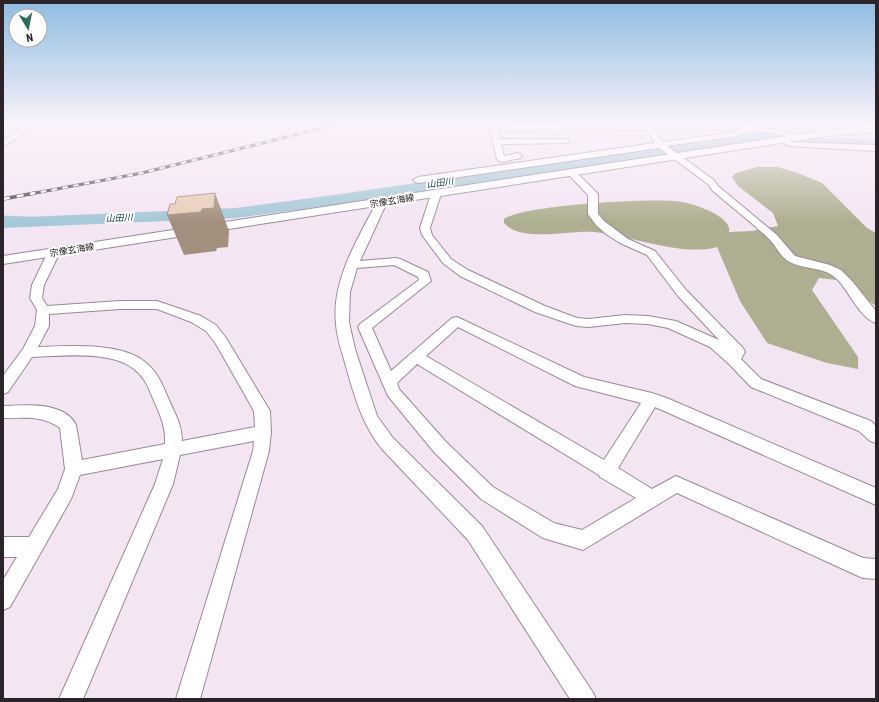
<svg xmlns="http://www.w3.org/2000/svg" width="879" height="702" viewBox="0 0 879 702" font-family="'Roboto Condensed','Noto Sans JP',sans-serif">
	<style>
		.forest { fill: #adaf90 }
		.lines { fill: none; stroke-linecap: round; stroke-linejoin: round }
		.stream { stroke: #a5c9d6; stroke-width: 3 }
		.river { fill: #a5c9d6; fill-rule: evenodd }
		.minor-casing { stroke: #978a97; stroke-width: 2 }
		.major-casing { stroke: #978a97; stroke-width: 2 }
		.minor { fill: #fff; fill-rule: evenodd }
		.major { fill: #fff; fill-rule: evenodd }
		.rail-far1-casing { stroke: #4e464e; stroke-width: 3 }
		.rail-casing { stroke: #4e464e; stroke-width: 3.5 }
		.rail-far1 { stroke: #fff; stroke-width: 2; stroke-dasharray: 5.5; stroke-linecap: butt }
		.rail { stroke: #fff; stroke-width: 2.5; stroke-dasharray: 7; stroke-linecap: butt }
		.shaded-wall { fill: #a2907f }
		.building { fill: #e7cdb6; stroke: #a2907f }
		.labels { text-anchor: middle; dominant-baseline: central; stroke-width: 4; stroke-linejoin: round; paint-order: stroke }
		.far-water-label { font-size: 9px; font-style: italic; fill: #073c4b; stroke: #fff }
		.far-street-label { font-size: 9px; fill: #2a242a; stroke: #fff }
	</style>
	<rect width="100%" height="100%" fill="#f4e5f3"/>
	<path class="forest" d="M757,167H777L795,172L822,183L867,228L876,233V306L837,280L819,278L812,290L858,357V369L827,363L767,343L740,301L717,247C682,257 630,235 593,232C569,230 521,243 504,223V219C523,205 656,197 682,202C695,204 733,217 729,232L752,231L778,226L773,213L738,186L732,177L736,173Z"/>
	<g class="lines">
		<path class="stream" d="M3,217L71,220"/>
		<path class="river" d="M766,131L811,138L876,139V147L811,146L766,139L334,205L236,218L3,228V218L236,208L334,195Z"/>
		<g class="minor-casing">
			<path id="minor" d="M28,124H36L3,147V141Z
				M488,124H496L497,127L643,125L642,124H650L651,125H733L773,129L803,136V140H800L773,133L748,131L737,136L667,146L714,180L718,186L777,235L795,256L830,265L841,270L852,281L876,311V323C861,319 849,292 838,280C823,265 805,271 788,261C780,256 776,246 770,240C752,222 731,207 712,190L708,184L659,148L418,183L415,182L413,180L418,177L655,143L647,130L498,131L500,139H566L570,141L566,143L501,144L504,156L518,153L522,156L521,158L501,162L497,159ZM655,130L733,129L738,130L735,132L663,142Z
				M803,124H812L831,133L830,135H824Z
				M786,142L876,145V151L789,146L785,144Z
				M572,170L575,171L598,194V214L604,221L628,239L655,251L686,290L743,348L745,352L741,359L761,379L871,421L876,426V443L870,441L859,431L751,387L728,363L710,347L668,328L648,324L625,323L589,327L576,326L535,312L460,276L443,263L422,235L420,228L431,194L436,191L439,192L441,194L430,228L432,235L451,259L468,270L545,306L577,318L589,319L625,315L648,316L676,321L719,340L678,296L647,255L620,243L606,234L596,225L588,214V195L567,173Z
				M382,199L387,202L360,261L396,258L400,259L428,272L431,281L372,328L391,371L452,318L457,317L584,377L652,393L669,399L876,488V505L655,407L618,468L652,489L676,476L863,558L876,559V579L863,578L856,575L677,493L583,550L543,538L481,499L434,452L388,396L358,327L360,324L419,280L418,277L394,265L357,268L350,292L349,322L355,349L377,416L393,438L482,526L592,691L596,699H570L468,540L381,448C363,425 356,401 348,374C344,357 337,341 336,324C331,281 358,238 377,202ZM458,327L575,386L641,403L604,460L426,356ZM417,364L599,475L600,477L636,498L582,530L554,523L493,487L446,442L399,389L397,383Z
				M54,249L60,252L44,285L42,298L47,306L120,301H157L201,316L216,325L226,338L270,411L271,432L269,451L200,699H176L253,451L254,441L180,455L173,484L83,699H59L155,484L163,459L80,475L71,499L10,607L3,610V580L17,557H3V537H29L58,489L65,469L60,428C43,415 24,418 3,418V406C25,405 64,401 76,425L82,460L165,444C166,428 161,417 155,403C149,390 146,378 134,369C110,350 61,356 32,357L8,392L3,394V376L23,349L35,326L37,310L30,298L32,285L48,252ZM120,309H157L191,322L206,331L216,344L254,411L255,427L182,441C182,425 175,414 169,400C163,386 158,372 145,362C121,342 68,346 38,347L49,326V314Z"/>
		</g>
		<g class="major-casing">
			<path id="major" d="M876,126V132L827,136L3,264V256L827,130Z"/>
		</g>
		<use href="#minor" class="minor"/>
		<use href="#major" class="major"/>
		<g class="rail-far1-casing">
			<path id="rail-far1" d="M30,194L142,173L339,124"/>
		</g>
		<g class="rail-casing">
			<path id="rail" d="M3,199L35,193"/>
		</g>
		<use href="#rail-far1" class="rail-far1"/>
		<use href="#rail" class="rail"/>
	</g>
	<path class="shaded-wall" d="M215,193L229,231L228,247L217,248L216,251L184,255L167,215Z"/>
	<path class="building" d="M215,193L214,208L202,209L201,212L167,215L170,204H175L177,197Z"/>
	<linearGradient id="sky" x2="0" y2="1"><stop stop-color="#8dbce1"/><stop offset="0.56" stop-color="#faf3fa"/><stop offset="1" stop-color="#faf3fa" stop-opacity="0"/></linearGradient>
	<rect width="879" height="222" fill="url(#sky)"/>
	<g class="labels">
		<g class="far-water-label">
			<text transform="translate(440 183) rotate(-8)">山田川</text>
			<text transform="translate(119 218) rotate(-3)">山田川</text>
		</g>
		<g class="far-street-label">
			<text transform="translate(392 201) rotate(-9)">宗像玄海線</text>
			<text transform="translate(72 250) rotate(-9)">宗像玄海線</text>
		</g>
	</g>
	<rect width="879" height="702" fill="none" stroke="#2a242a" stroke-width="8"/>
	<g transform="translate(28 28) rotate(170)"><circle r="19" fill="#ffffff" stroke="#aaa7aa"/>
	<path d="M0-3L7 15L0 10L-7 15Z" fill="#2b6d5d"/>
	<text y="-6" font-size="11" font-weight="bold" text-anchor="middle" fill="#2a242a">N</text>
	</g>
</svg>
